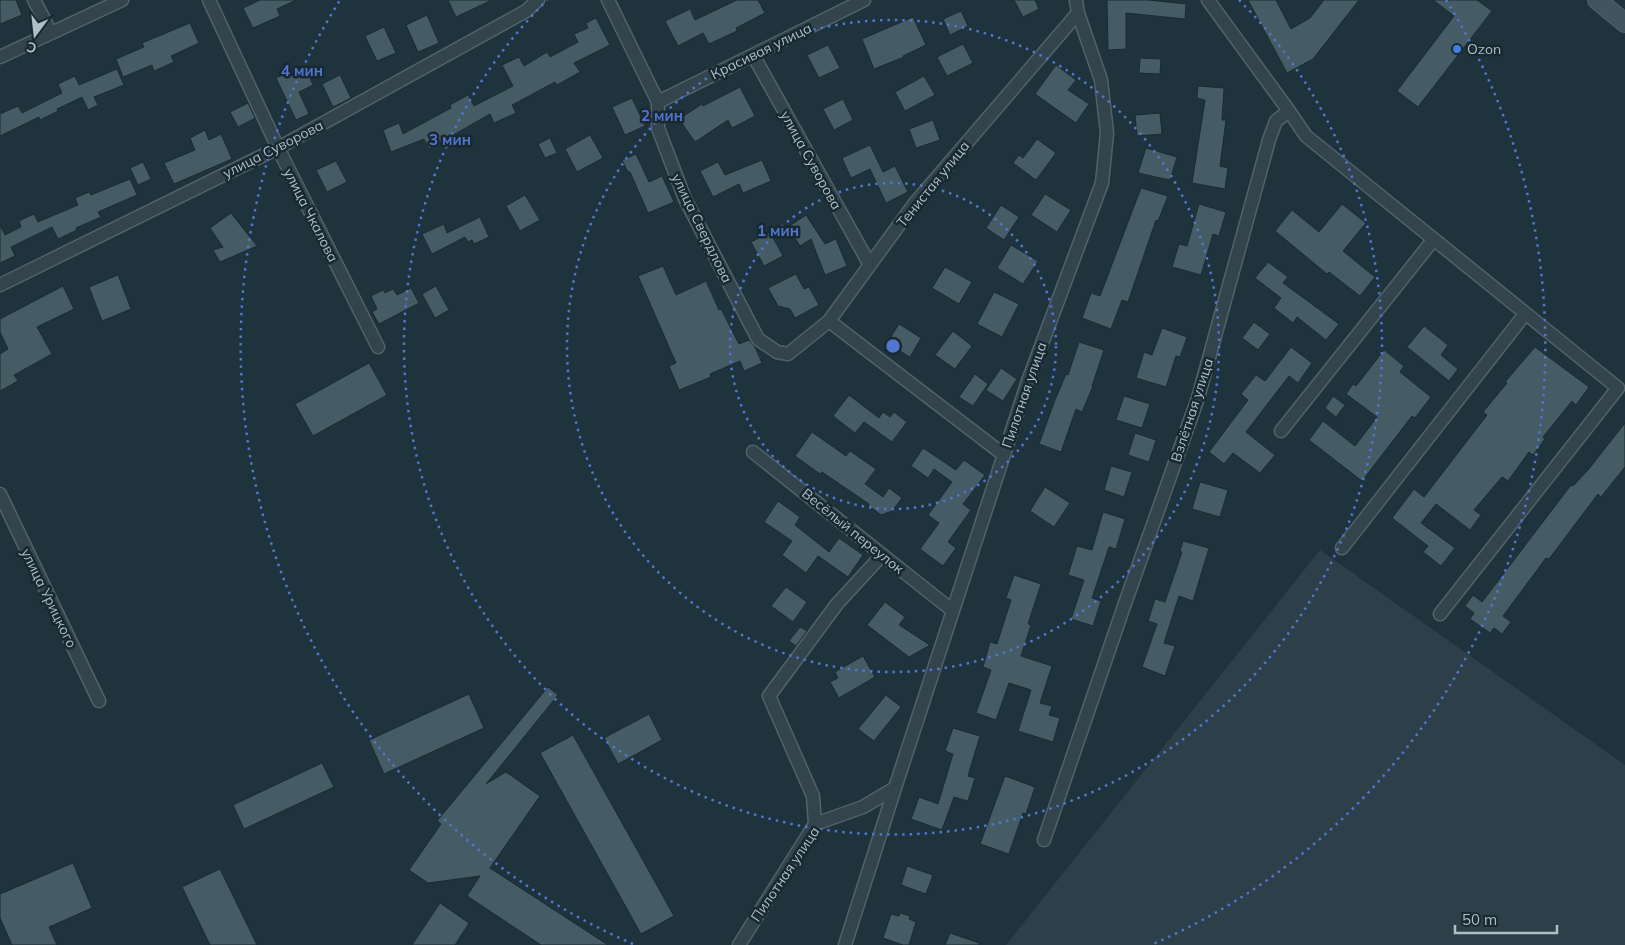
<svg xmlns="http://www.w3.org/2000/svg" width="1625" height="945" viewBox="0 0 1625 945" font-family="Mulish,sans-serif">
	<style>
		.airport { fill: #2d4049 }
		.building { fill: #455c65; stroke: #1b2b33 }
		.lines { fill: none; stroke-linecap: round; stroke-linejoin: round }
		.minor-casing { stroke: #51626a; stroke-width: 15 }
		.secondary-casing { stroke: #51626a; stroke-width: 20 }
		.minor { stroke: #33444c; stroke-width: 12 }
		.secondary { stroke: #41555f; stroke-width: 18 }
		.ring { fill: none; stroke: #5076d2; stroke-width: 2.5; stroke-dasharray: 2.5 5 }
		.shop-dot { fill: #3f7fe0; stroke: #192931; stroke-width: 2 }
		.labels { text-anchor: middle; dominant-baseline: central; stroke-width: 5; stroke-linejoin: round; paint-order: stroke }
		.poi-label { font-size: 14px; fill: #aebfc8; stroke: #192931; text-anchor: start }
		.street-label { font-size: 14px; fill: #aebfc8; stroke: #192931 }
		.centre { fill: #5076d2; stroke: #192931; stroke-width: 2.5 }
		.ring-label { font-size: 15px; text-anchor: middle; font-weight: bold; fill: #5076d2; stroke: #192931; stroke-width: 5; stroke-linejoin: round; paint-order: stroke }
	</style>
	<rect width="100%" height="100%" fill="#1f333c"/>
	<path class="airport" d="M1320,550L1625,765V945H1006Z"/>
	<path class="building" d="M0,0H16L22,15L0,24Z
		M260,0H296L277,9L280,16L253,28L243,8Z
		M448,0H492L456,17Z
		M737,0H758L765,13L736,28L737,31L709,44L703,33L678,46L665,21L690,9L695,20Z
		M1014,0H1035L1039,9L1023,17Z
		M1107,0H1148L1186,4L1185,19L1126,13V49L1108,50Z
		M1248,0H1276L1291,29L1310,18L1324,0H1359L1313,59L1287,73Z
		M1433,0H1477L1492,11L1418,107L1397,91L1454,16Z
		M961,11L968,26L950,35L943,19Z
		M427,15L439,43L418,52L406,25Z
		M913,17L926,45L903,56L904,57L874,69L862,39Z
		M596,18L610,45L574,63L580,72L557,85L555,82L512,105L516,113L494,123L490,114L429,149L424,139L391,152L383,130L399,123L403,134L451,108L450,105L468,95L474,106L513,86L502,65L519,57L524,66L547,52L550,57L578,42L574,34L588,28L586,23Z
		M190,23L199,43L171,56L174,62L154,71L152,65L123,77L116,59L144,47L142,43Z
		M384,27L396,53L377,61L365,36Z
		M963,44L973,63L947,76L937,57Z
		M828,45L840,68L819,78L807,55Z
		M1140,58L1161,59L1160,74L1139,73Z
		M1056,65L1076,80L1068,90L1089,104L1076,123L1035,94Z
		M117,69L124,85L94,97L98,105L88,110L82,97L57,109L58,111L40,120L39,117L0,136V114L18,106L22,113L62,93L58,84L75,76L79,85Z
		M306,69L313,85L299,92L309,114L296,120L276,78L289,71L292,76Z
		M340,75L351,98L333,107L322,84Z
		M924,76L935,95L905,111L895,92Z
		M1198,86L1224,88L1222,120H1226L1220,166L1228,168L1225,189L1192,183L1205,100L1197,98Z
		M740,87L755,116L732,128L728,120L695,142L679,119L702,104L703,106Z
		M632,98L645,126L625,135L612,107Z
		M843,99L853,120L834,130L823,109Z
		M248,103L255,118L238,127L230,112Z
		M1160,113L1162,134L1137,136L1135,115Z
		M933,120L940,140L916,148L909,129Z
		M205,130L209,140L221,134L232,159L174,184L164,163L195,150L190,138Z
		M590,135L603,158L577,172L565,149Z
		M550,138L557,153L545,158L538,144Z
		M1037,139L1056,153L1036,180L1013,163L1019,155L1023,158Z
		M870,145L883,172L895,166L908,192L886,203L870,169L851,178L842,158Z
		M1146,148L1177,157L1170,180L1138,173Z
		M636,154L649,182L662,176L674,202L648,213L630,172H628L622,160Z
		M762,160L771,181L743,193L739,184L713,197L700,171L718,162L725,175Z
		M336,161L347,182L327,192L316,170Z
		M143,162L151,179L138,185L130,168Z
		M130,179L137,195L98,212L101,217L76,228L77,230L58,239L52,227L11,247L15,256L0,263V225L5,235L21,227L19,221L34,214L38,222L78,205L75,198L89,192L91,195Z
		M1141,188L1168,196L1158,221L1156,220L1128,302L1122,300L1111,329L1082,318L1091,293L1100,296Z
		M1045,194L1071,210L1057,232L1031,215Z
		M525,195L540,220L520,231L506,206Z
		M1199,204L1226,212L1219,236L1213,234L1201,275L1172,267L1179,244L1187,246Z
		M1342,204L1366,223L1343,251L1375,277L1360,296L1329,272L1327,274L1275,231L1292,210L1319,232Z
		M1001,205L1019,217L1004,240L986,228Z
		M231,213L257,246L220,262L213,250L223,247L210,228Z
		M806,215L825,244L836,239L847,266L825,275L811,239L800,246L788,227Z
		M480,217L489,237L474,244L472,240L468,242L465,237L432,254L422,234L444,224L447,233Z
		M770,232L783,256L764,266L751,242Z
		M1011,245L1038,261L1023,284L997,268Z
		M1268,262L1288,277L1283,283L1339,324L1326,340L1297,317L1293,323L1274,308L1281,298L1255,278Z
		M663,266L676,295L706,281L719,310L721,309L739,344L749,340L755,347L762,363L744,371L740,361L710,374L711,377L679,390L669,366L676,363L638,276Z
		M945,267L972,282L959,304L932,288Z
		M796,274L804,289L809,287L819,305L795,318L790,309L778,306L768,288Z
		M118,275L131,309L102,321L89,287Z
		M63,286L74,309L37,327L52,354L14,375L18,381L0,391V354L8,349L0,332V319Z
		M436,286L449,310L435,318L422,294Z
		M411,288L419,303L379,324L372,312L377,309L371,296L383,290L385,293L393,289L397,295Z
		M994,292L1019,304L1002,337L977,324Z
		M1254,322L1270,334L1258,350L1242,338Z
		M899,324L921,338L910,357L887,343Z
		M1424,326L1448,345L1441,355L1458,369L1449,381L1407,347Z
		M1162,328L1187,337L1180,357L1176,356L1166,387L1136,378L1144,352L1152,355Z
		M953,331L972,346L955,369L935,355Z
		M1079,342L1104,350L1092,386H1093L1082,412L1076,409L1061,452L1039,444L1055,400L1066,374L1068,375Z
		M1291,347L1312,363L1298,383L1289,376L1246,432L1275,455L1260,473L1233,453L1224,464L1209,452L1248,400L1241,394L1256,375L1265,381Z
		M1535,347L1589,387L1576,405L1572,401L1543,437L1545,439L1533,455L1529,452L1508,481L1502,477L1474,510L1481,515L1470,530L1436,504L1421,523L1455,548L1441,566L1423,552L1428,546L1392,518L1414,489L1424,497L1487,415L1483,412L1507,383L1505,382Z
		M1384,350L1404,366L1400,372L1431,397L1415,418L1412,416L1362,481L1309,440L1323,421L1355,446L1377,417L1346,394L1353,384L1356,386Z
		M369,363L387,395L313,436L295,404Z
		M1001,368L1017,379L1003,401L986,390Z
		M975,374L988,384L973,406L959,397Z
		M849,395L879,418L883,412L890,417L894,412L907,422L892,442L864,422L855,433L833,416Z
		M1124,396L1150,404L1142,428L1116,420Z
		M1333,396L1345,405L1336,417L1325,408Z
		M1625,423V467L1601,497L1598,494L1549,559L1546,558L1503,616L1511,622L1502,634L1494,628L1490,633L1470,619L1474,613L1465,606L1473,595L1482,602L1571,485L1573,486L1588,470Z
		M812,432L846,456L850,451L876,469L865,484L883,497L889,488L902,498L892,511L881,515L868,505L869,504L822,472L820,474L795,456Z
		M1135,433L1156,440L1149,462L1128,455Z
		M923,448L956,470L964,460L985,475L963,504L971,510L948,542L956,548L943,566L920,549L939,523L928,515L952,482L934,469L928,478L911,466Z
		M1111,466L1132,472L1124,497L1104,490Z
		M1200,482L1228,490L1220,517L1192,509Z
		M1045,487L1070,503L1054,527L1030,511Z
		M778,501L800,517L795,525L829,552L839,538L863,555L848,577L818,556L806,573L782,555L792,541L764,522Z
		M1103,512L1125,519L1116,549L1109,547L1092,598L1101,601L1093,626L1071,619L1084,580L1068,575L1077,546L1092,550Z
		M1183,541L1209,548L1193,601L1179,596L1164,643L1175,646L1165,676L1142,667L1157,624L1148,621L1155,599L1165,602L1182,552L1180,551Z
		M1014,575L1041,584L1028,624L1031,625L1021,656L1052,666L1040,703L1052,706L1049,715L1060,718L1053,742L1018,731L1031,690L1009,683L996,720L976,713L991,670L983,667L990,642L997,644L1011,600L1006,598Z
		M786,587L807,602L793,622L771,606Z
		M885,602L905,617L899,625L930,645L909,657L867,625Z
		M800,627L807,631L796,646L789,641Z
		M863,656L875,677L839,698L830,682L838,678L835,672Z
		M548,687L558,695L486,784L506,772L540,796L490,868L608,945H541L467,896L480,876L428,883L409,870L441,824L437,821Z
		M469,694L484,728L384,774L369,740Z
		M886,695L901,707L874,741L858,729Z
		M649,714L662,740L618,764L604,738Z
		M953,728L980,736L968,776L975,778L968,801L954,797L942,830L911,819L919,797L938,804L953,754L945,751Z
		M573,735L674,916L641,934L540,753Z
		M322,763L334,787L244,829L233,805Z
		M1005,776L1035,787L1026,814L1023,813L1009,854L980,844Z
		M73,863L92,908L49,927L57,945H12L0,918V894Z
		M907,866L933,875L926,894L901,885Z
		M220,869L257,945H210L182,887Z
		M440,903L469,923L455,945H412Z
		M900,913L910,916L909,919L916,922L909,945H903L883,938L891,914L899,916Z
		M950,933L979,943V945H945Z"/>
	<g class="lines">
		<g class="minor-casing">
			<path id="minor" d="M34,0L47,25L45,36
				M209,0L278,148L378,347
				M608,0L658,102V128L685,199L758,339L777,352L788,354L829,321L915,203L1078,13
				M753,55L870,265
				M0,57L122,0
				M658,102L864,0
				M1289,111L1306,136L1618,388L1440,614
				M0,285L278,148L526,11L538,0
				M829,321L1004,455
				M1281,431L1434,239
				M753,452L953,611
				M0,494L99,701
				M1342,548L1525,314
				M815,824L813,796L769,696L837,604L882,555
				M1044,840L1123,609L1198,398L1269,140L1276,121L1289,111L1208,0
				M739,945L815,824L863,807L895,788L1028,381L1102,183L1107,133L1101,80L1078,13L1076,0
				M845,945L895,788"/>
		</g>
		<g class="secondary-casing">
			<path id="secondary" d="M1597,0L1625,23"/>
		</g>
		<use href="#minor" class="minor"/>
		<use href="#secondary" class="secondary"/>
	</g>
	<g class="ring">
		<circle cx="893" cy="346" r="163"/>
		<circle cx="893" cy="346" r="326"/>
		<path d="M1239 0A489 489 0 1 1 547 0"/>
		<path d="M633 944A652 652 0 0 1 340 0M1446 0A652 652 0 0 1 1153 944"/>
	</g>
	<circle class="shop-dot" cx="1457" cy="49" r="5"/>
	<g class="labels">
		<g class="poi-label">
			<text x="1467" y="49">Ozon</text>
		</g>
		<g class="street-label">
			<text transform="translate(761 51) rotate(-26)">Красивая улица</text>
			<text transform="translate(273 149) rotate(-27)">улица Суворова</text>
			<text transform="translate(811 160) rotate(61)">улица Суворова</text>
			<text transform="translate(933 184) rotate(-51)">Тенистая улица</text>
			<text transform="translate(311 215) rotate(63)">улица Чкалова</text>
			<text transform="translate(702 228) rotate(64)">улица Свердлова</text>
			<text transform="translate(1024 395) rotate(-71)">Пилотная улица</text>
			<text transform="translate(1192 410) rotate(-72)">Взлётная улица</text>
			<text transform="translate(853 531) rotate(39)">Весёлый переулок</text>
			<text transform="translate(49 598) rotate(64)">улица Урицкого</text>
			<text transform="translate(785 874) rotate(-56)">Пилотная улица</text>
		</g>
	</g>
	<circle cx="893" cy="346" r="8" class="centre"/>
	<g class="ring-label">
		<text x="302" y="76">4 мин</text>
		<text x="662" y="121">2 мин</text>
		<text x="450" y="145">3 мин</text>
		<text x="778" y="236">1 мин</text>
	</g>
	<g transform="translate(35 35) rotate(195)" stroke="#192931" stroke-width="4" paint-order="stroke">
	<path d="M0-4L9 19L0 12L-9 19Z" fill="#aebfc8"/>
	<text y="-8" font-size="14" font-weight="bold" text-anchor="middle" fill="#aebfc8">С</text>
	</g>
	<path d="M1455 925v8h102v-8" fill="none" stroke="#aebfc8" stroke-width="2.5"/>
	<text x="1462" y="925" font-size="15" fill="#aebfc8" stroke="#192931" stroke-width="4" paint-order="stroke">50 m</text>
</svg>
